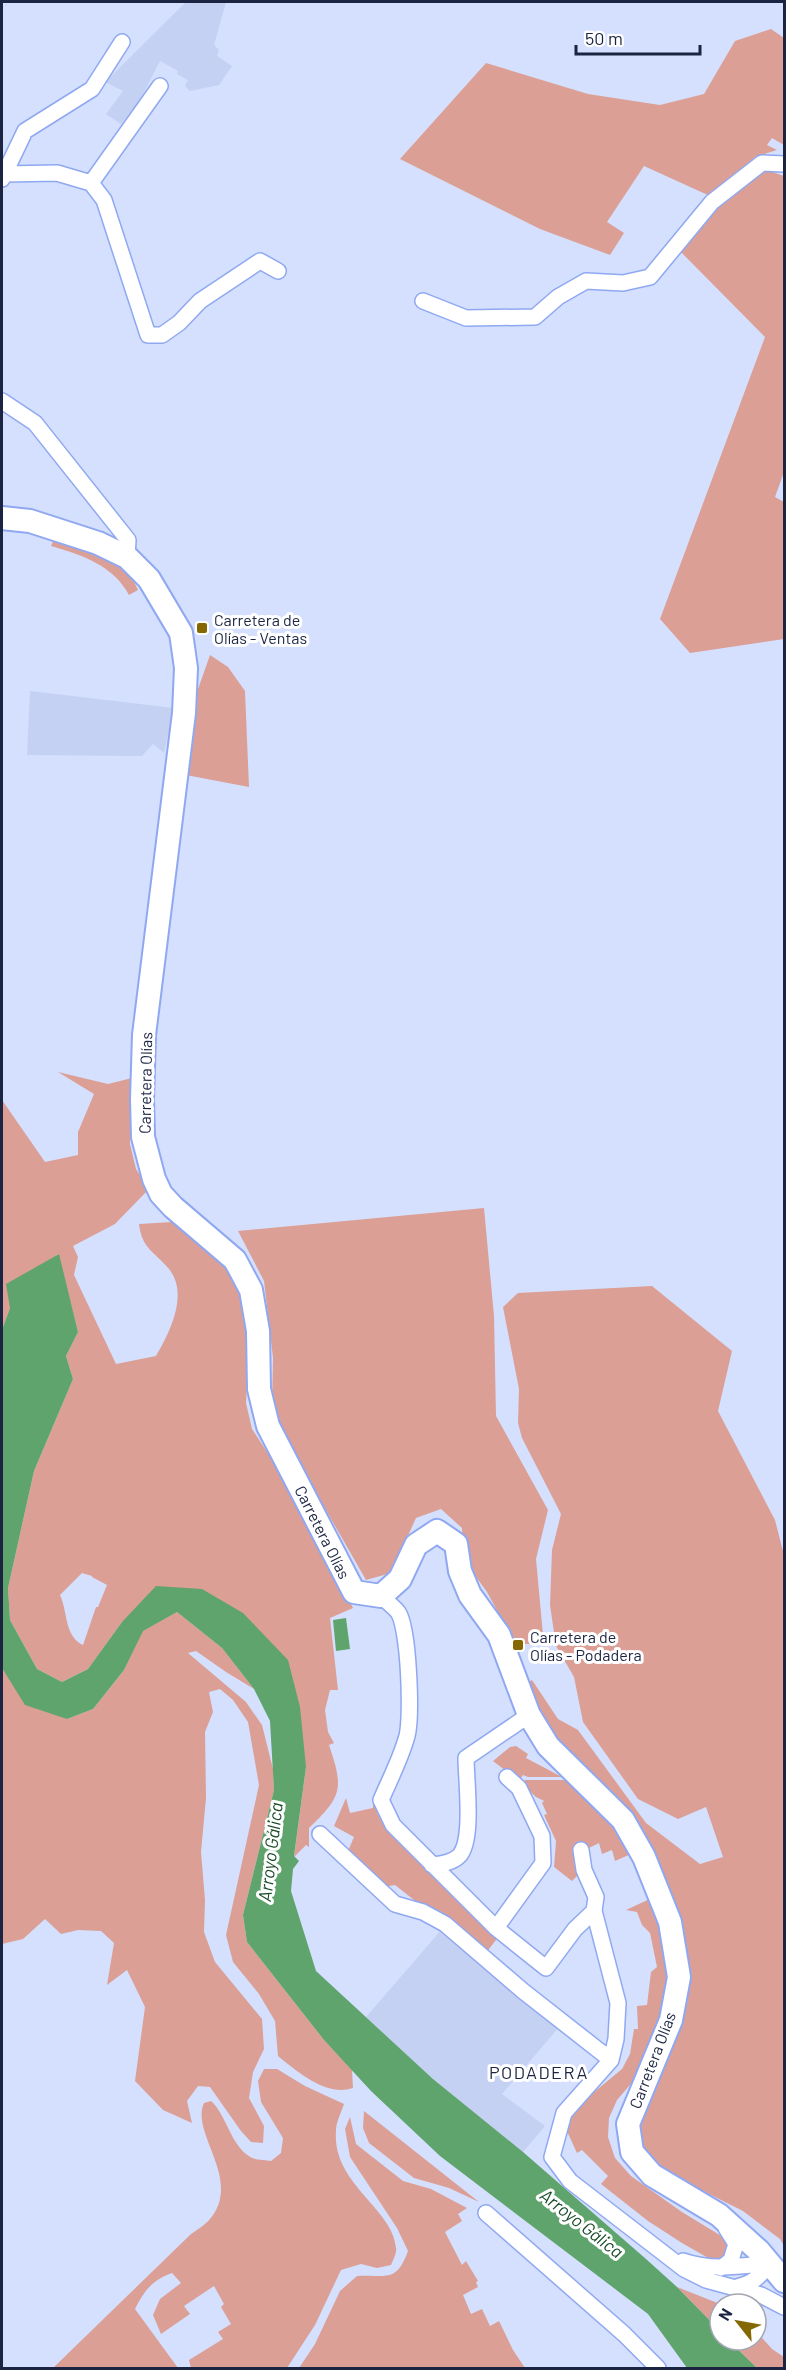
<svg xmlns="http://www.w3.org/2000/svg" width="786" height="2370" viewBox="0 0 786 2370" font-family="Barlow,sans-serif">
	<style>
		.built { fill: #c5d1f2 }
		.green { fill: #dc9f95; fill-rule: evenodd }
		.water { fill: #5ea46c }
		.lines { fill: none; stroke-linecap: round; stroke-linejoin: round }
		.street-casing { stroke: #8fa8f1; stroke-width: 18 }
		.secondary-casing { stroke: #8fa8f1; stroke-width: 26 }
		.street { stroke: #fff; stroke-width: 15 }
		.secondary { stroke: #fff; stroke-width: 22 }
		.poi-dot { fill: #856802; stroke: #fff; stroke-width: 2 }
		.labels { text-anchor: middle; dominant-baseline: central; stroke-width: 6; stroke-linejoin: round; paint-order: stroke }
		.poi-label { font-size: 16px; fill: #1b2441; stroke: #fff; text-anchor: start }
		.street-label { font-size: 16px; fill: #1b2441; stroke: #fff }
		.water-label { font-size: 18px; font-style: italic; fill: #184b26; stroke: #fff }
		.neighbourhood-label { font-size: 18px; letter-spacing: 1.5px; fill: #1b2441; stroke: #fff }
	</style>
	<rect width="100%" height="100%" fill="#d4e0fe"/>
	<path class="built" d="M186,2H226L214,45L219,50L217,56L232,66L219,85L190,91L185,86L188,80L177,74L178,71L160,61L139,102L121,124L106,114L123,91L105,82Z
		M30,691L174,708L164,753L153,744L142,756L27,755Z
		M443,1928L560,2026L502,2094L545,2126L523,2152L433,2079L366,2017Z"/>
	<path class="green" d="M771,29L784,38V145L772,138L767,145L777,150L755,157L710,196L644,166L607,222L624,233L610,255L540,229L400,159L486,63L588,94L660,105L704,94L735,41Z
		M767,170L784,176V472L775,497L784,502V639L690,653L660,619L765,337L678,249L722,202Z
		M54,539C85,548 125,557 138,590L129,595C113,565 82,555 51,546Z
		M210,655L228,667L245,691L249,787L186,775L197,692Z
		M58,1072L108,1084L132,1078L130,1144L136,1169L149,1189L115,1224L73,1246L78,1257L74,1275L116,1364L156,1356C170,1332 189,1294 169,1269C154,1251 142,1249 139,1224L172,1222L231,1270L246,1304L249,1350L246,1403L252,1429L286,1481L353,1608L330,1618L338,1690H330L325,1710L328,1732L334,1743L329,1745C344,1789 342,1796 309,1828V1847L306,1845L294,1857L306,1767L202,1589L122,1622L88,1669L62,1682L37,1669L10,1620L8,1588L34,1471L73,1379L66,1356L78,1332L58,1254L10,1308L2,1330V1100L45,1162L78,1155V1132L94,1094ZM82,1573L92,1576V1577L107,1585L98,1607H96L83,1645C64,1636 68,1612 60,1595Z
		M484,1208L494,1316L496,1416L548,1510L536,1559L543,1635L538,1644H525L512,1638L487,1592L463,1559L462,1528L441,1509L416,1518L391,1573L366,1580L295,1456L272,1405L273,1358L264,1281L238,1231Z
		M652,1286L732,1351L718,1411L775,1520L784,1555V1901L782,1902H784V2246L780,2239L743,2211L671,2175L645,2151L639,2129L644,2105L687,1990L688,1954L674,1898L651,1853L539,1717L527,1683L532,1680L558,1719L578,1730L646,1823L700,1864L723,1857L706,1807L678,1819L638,1799L583,1722L574,1677L556,1646L550,1605L552,1550L561,1514L522,1438L518,1423L519,1389L503,1307L518,1293Z
		M177,1612L222,1648L254,1689L226,1672L196,1651L188,1653L246,1702L262,1725L273,1769L274,1790L243,1915L247,1942L324,2040L352,2070L353,2088C326,2097 298,2072 278,2056L275,2021L259,1994L233,1962L226,1935L259,1785L248,1722L233,1700L220,1689L209,1692L213,1712L205,1732L206,1798L201,1852L205,1900L204,1932L215,1962L262,2019L264,2049L253,2072L249,2098L264,2126L263,2143L251,2142L241,2131L210,2087L198,2086L187,2101L192,2123L163,2110L135,2081L145,2007L127,1970L107,1985L114,1943L101,1931L78,1930L61,1934L45,1919L23,1939L2,1944V1668L10,1680L67,1719L93,1709L124,1670L142,1631Z
		M516,1746L528,1754L526,1758L562,1777H528L523,1775L519,1781L493,1761L510,1747Z
		M525,1780H564L571,1783L612,1816L631,1854L615,1861L612,1850L602,1854L599,1843L585,1850L576,1844L575,1846L579,1853L580,1873L572,1881L554,1867L556,1841L544,1815L547,1814L542,1803L544,1801L536,1797L523,1785Z
		M346,1798L350,1813L373,1808V1805H376L377,1813L388,1832L499,1936L486,1953L428,1906L419,1904L395,1885L383,1887L348,1851L354,1837L334,1826Z
		M654,1897L662,1916L670,1998L641,2072L617,2100L609,2118L608,2137L615,2158L631,2176L682,2212L723,2237L729,2244L724,2260L710,2259L682,2243L648,2221L601,2184L608,2176L582,2150L577,2153L566,2129L570,2112L622,2069L630,2054L634,2029H638L637,2006L647,2005L651,1972L657,1967L650,1933L642,1925L637,1912L626,1910Z
		M264,2069H277L305,2086L344,2104C341,2113 336,2122 336,2131C332,2184 393,2208 396,2248C397,2253 393,2260 391,2265L377,2268L361,2264L341,2270L315,2325L287,2368H191L189,2360L223,2339L218,2332L231,2324L221,2307L224,2304L214,2286L184,2306L190,2314L161,2334L153,2315L160,2299L181,2283L172,2273C152,2280 144,2291 135,2309L178,2368H53L191,2234C197,2230 205,2225 210,2219C243,2179 190,2134 204,2103L211,2101C227,2115 230,2146 252,2158C257,2160 266,2160 271,2161L281,2153L283,2138L261,2102L258,2081Z
		M364,2111L479,2202L449,2188L414,2178L369,2143L363,2128Z
		M350,2117L356,2144L403,2181L431,2189L467,2208L458,2214L462,2221L445,2232L462,2265L466,2261L478,2281L476,2282L478,2287L463,2295L471,2314L482,2309L490,2326L499,2321L513,2350L525,2368H299L315,2344L340,2291L357,2276C386,2274 396,2284 408,2251L397,2228L350,2157L345,2129Z
		M677,2287L720,2304V2331Z
		M756,2331L772,2349L784,2357V2368H757L728,2340H756Z"/>
	<path class="water" d="M59,1254L78,1332L66,1356L73,1379L34,1471L8,1588L10,1620L37,1669L62,1682L88,1669L122,1622L156,1586L202,1589L243,1613L288,1660L300,1707L306,1767L294,1856L299,1861L293,1869L291,1891L316,1971L433,2079L523,2152L646,2259L677,2287L720,2331V2340H728L757,2368H687L648,2314L440,2156L371,2091L324,2040L247,1942L243,1915L274,1790L270,1721L254,1689L222,1648L177,1612L143,1631L124,1670L93,1709L67,1719L25,1705L2,1668V1330L10,1308L6,1284Z
		M346,1618L350,1649L336,1651L333,1620Z"/>
	<g class="lines">
		<g class="street-casing">
			<path id="street" d="M4,174L57,173L91,183L160,86
				M2,179L25,131L92,89L122,42
				M91,183L104,200L148,335H162L179,323L200,301L260,261L278,271
				M423,301L466,318L535,317L558,297L586,281L623,283L650,277L712,202L762,163L784,164
				M2,401L35,423L128,540L127,557
				M381,1596C386,1601 393,1606 398,1612C409,1628 412,1716 407,1736C401,1758 390,1779 381,1800L393,1825L496,1928L546,1968L575,1929L594,1911
				M320,1834L395,1904L423,1912L445,1924L523,1991L611,2060
				M581,1850L584,1870L596,1897L594,1911L618,2003L616,2039L611,2060L564,2113L552,2157L570,2181L684,2269L706,2280L761,2295L784,2307
				M432,1865C441,1864 452,1863 459,1856C474,1841 466,1780 466,1758L529,1715
				M496,1928L543,1863L542,1836L519,1788L507,1777
				M486,2213L624,2334L658,2368
				M683,2261C712,2271 740,2266 770,2263
				M721,2268L731,2260L736,2244L726,2228
				M737,2287C753,2283 760,2277 770,2263"/>
		</g>
		<g class="secondary-casing">
			<path id="secondary" d="M2,518L30,521L98,543L127,557L149,579L181,633L186,668L184,713L144,1035L142,1099L143,1137L154,1179L161,1194L173,1207L235,1260L251,1290L258,1331L259,1389L268,1426L354,1592L381,1596L400,1579L416,1545L437,1531L456,1544L460,1571L470,1595L499,1635L529,1715L548,1746L623,1820L644,1857L670,1922L679,1977L671,2020L628,2124L632,2152L652,2175L719,2215L759,2251L784,2281"/>
		</g>
		<use href="#street" class="street"/>
		<use href="#secondary" class="secondary"/>
	</g>
	<g class="poi-dot">
		<rect x="196" y="622" width="12" height="12" rx="3"/>
		<rect x="512" y="1639" width="12" height="12" rx="3"/>
	</g>
	<g class="labels">
		<g class="poi-label">
			<text x="214" y="619">Carretera de<tspan x="214" dy="18">Olías - Ventas</tspan></text>
			<text x="530" y="1636">Carretera de<tspan x="530" dy="18">Olías - Podadera</tspan></text>
		</g>
		<g class="street-label">
			<text transform="translate(145 1083) rotate(-89)">Carretera Olías</text>
			<text transform="translate(323 1532) rotate(63)">Carretera Olías</text>
			<text transform="translate(652 2060) rotate(-69)">Carretera Olías</text>
		</g>
		<g class="water-label">
			<text transform="translate(270 1852) rotate(-83)">Arroyo Gálica</text>
			<text transform="translate(582 2223) rotate(38)">Arroyo Gálica</text>
		</g>
		<g class="neighbourhood-label">
			<text x="539" y="2072">PODADERA</text>
		</g>
	</g>
	<rect width="786" height="2370" fill="none" stroke="#1b2441" stroke-width="6"/>
	<g transform="translate(738 2322) rotate(301)"><circle r="28" fill="#ffffff" stroke="#a4a7b3" stroke-width="1.5"/>
	<path d="M0-4.5L10 22L0 15L-10 22Z" fill="#856802"/>
	<text y="-9" font-size="16" font-weight="bold" text-anchor="middle" fill="#1b2441">N</text>
	</g>
	<path d="M576 45v9h124v-9" fill="none" stroke="#1b2441" stroke-width="3"/>
	<text x="585" y="45" font-size="18" fill="#1b2441" stroke="#ffffff" stroke-width="4.5" paint-order="stroke">50 m</text>
</svg>
